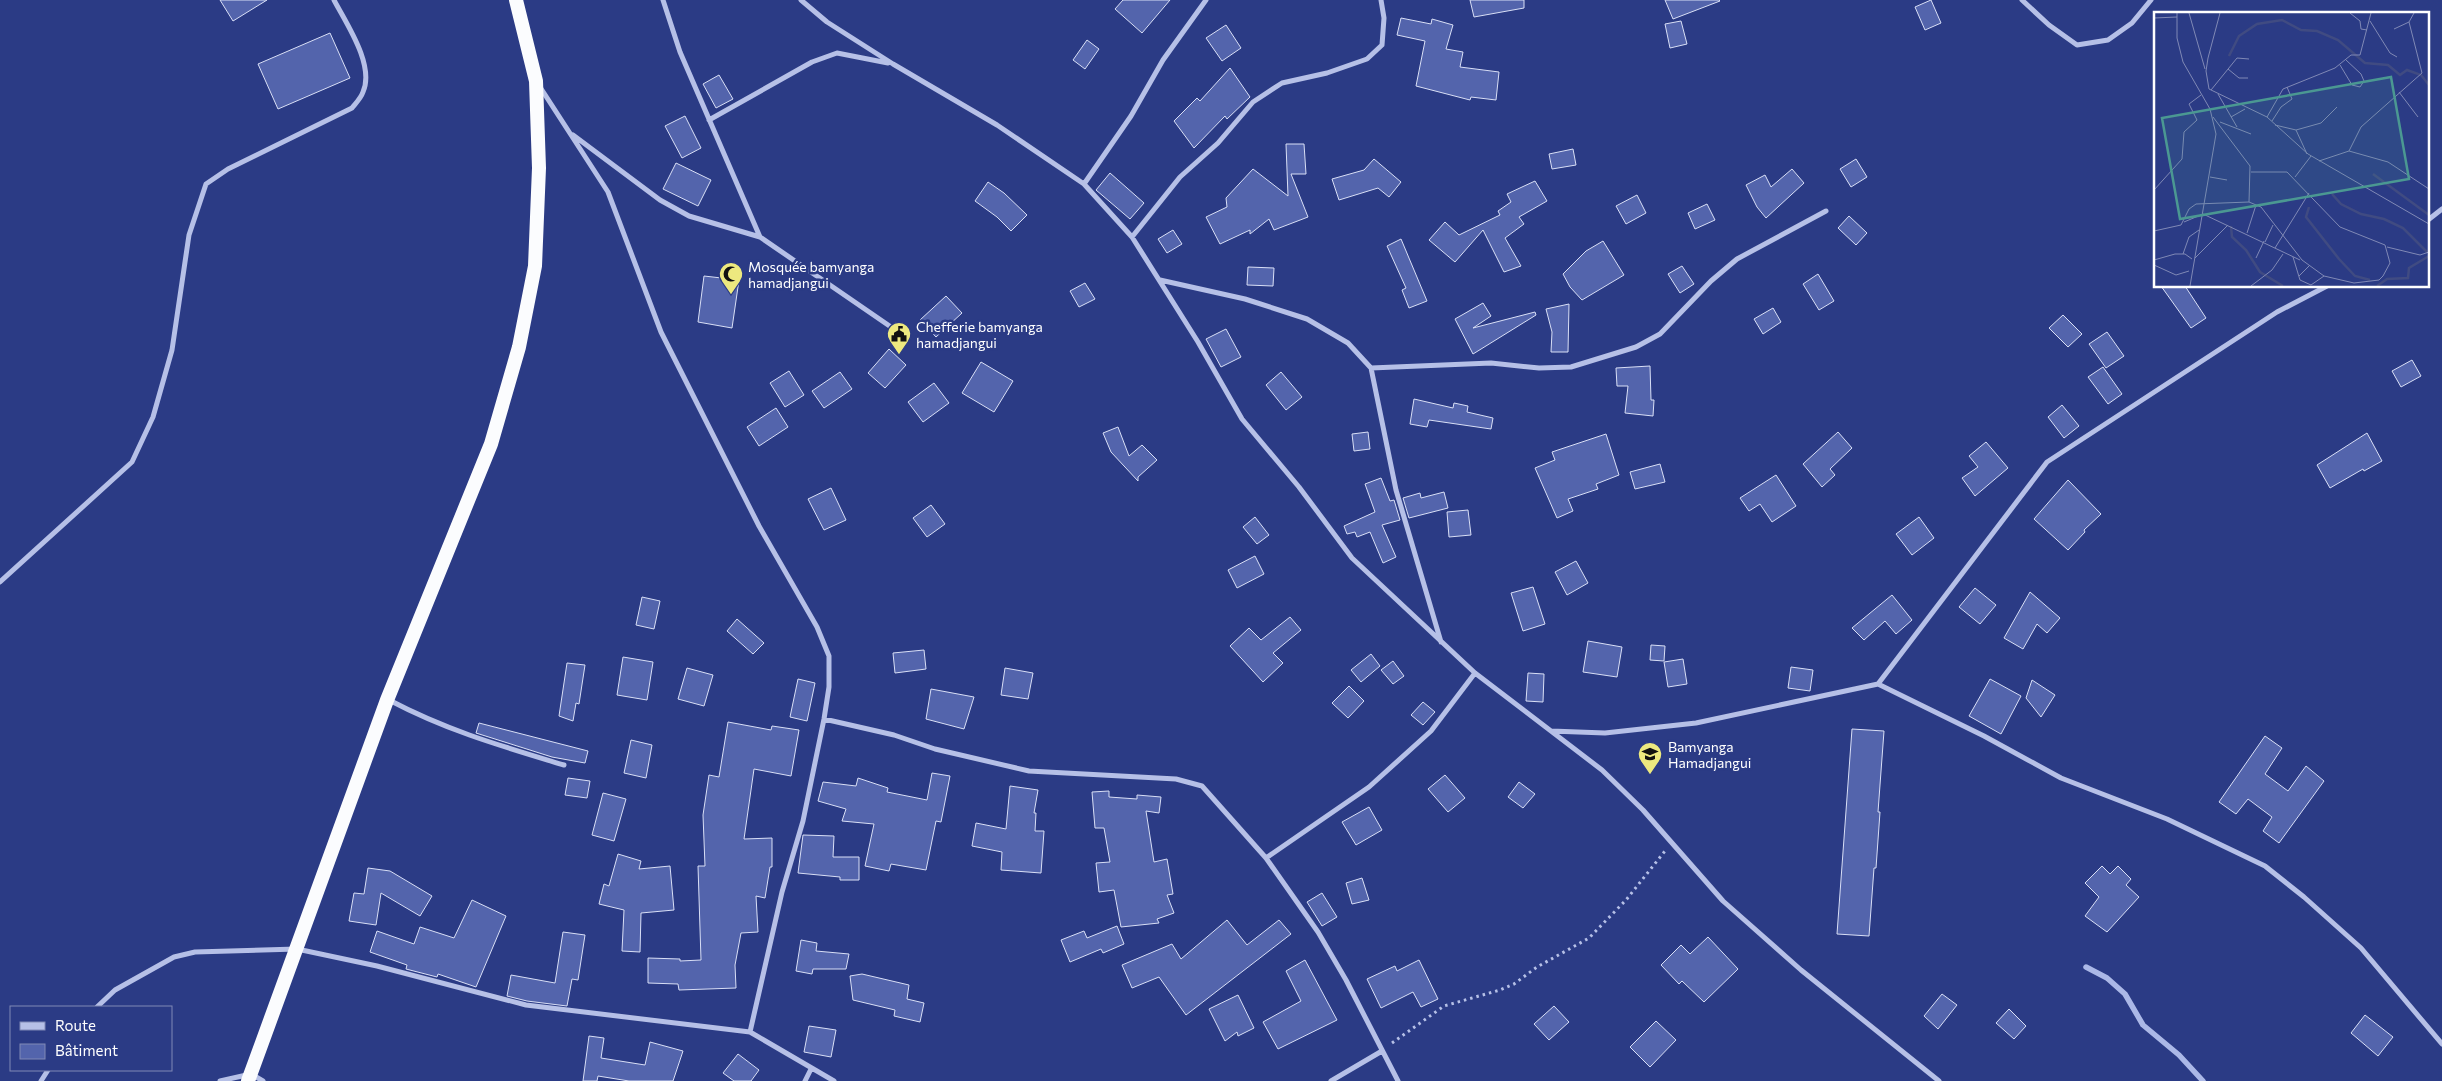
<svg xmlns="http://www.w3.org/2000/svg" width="2442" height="1081" viewBox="0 0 2442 1081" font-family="Commissioner,sans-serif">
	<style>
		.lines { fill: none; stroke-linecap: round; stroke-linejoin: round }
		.stream { stroke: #abb8e7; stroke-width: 5.5 }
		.building { fill: #5364ac; stroke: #d9dff6 }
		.path { stroke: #b6c0e7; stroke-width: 3; stroke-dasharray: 2.5 4; stroke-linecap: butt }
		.minor { stroke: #b6c0e7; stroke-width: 5 }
		.trunk { stroke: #fbfcfe; stroke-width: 14 }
		.labels { text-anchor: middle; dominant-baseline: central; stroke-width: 5; stroke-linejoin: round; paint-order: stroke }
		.poi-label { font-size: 14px; fill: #fff; stroke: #2b3b85; text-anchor: start }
		.inset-river { fill: none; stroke: #404b82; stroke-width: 2.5 }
		.inset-road { fill: none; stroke: #8089b6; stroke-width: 1 }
		.view { fill: #4b9892; fill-opacity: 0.15; stroke: #4b9892; stroke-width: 2.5 }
		.inset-edge { fill: none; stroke: #fff; stroke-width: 2.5 }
	</style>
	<rect width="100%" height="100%" fill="#2b3b85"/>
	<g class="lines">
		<path class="stream" d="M2086,967L2107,978L2125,994L2143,1025L2179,1055L2203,1081"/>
	</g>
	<path class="building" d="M220,0H267L233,21Z
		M1123,0H1170L1142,33L1115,9Z
		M1470,0H1524V8L1474,17Z
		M1665,0H1719L1720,1L1673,19Z
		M1931,0L1941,23L1925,30L1915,7Z
		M1401,18L1431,24L1432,19L1453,25L1446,49L1463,52L1460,67L1499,72L1496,100L1471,97L1470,100L1416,86L1425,41L1397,35Z
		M1681,21L1687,44L1670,48L1665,24Z
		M1226,25L1241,48L1222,61L1206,38Z
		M330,33L350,78L278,109L258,64Z
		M1087,40L1099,49L1085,69L1073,60Z
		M1230,68L1250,97L1227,119L1225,116L1194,148L1174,121L1197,98L1200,101Z
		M719,75L733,99L716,108L703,84Z
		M685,116L701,148L682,158L665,126Z
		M1286,144H1304L1306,174H1291L1308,217L1274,230L1269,219L1250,234V230L1220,244L1206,217L1227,207L1226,198L1253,169L1288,196Z
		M1573,149L1576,165L1552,169L1549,154Z
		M1374,159L1401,182L1389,197L1378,188L1339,200L1332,179L1364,170Z
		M1856,159L1867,177L1851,187L1840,169Z
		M676,163L711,180L698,206L663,189Z
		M1792,169L1804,183L1766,218L1757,207L1746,185L1765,175L1771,187Z
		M1110,173L1144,203L1130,219L1096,190Z
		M1535,181L1547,201L1519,217L1524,224L1505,238L1521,266L1504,272L1483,230L1455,262L1429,240L1445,222L1459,235L1500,215L1498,211L1511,202L1507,194Z
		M988,182L1004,193L1027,215L1011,231L997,217L975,201Z
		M1637,195L1646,213L1626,224L1616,206Z
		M1707,204L1715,220L1695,229L1688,213Z
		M1849,216L1867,233L1856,245L1838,228Z
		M1173,230L1182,244L1167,253L1158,239Z
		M1401,239L1427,301L1409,308L1402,290L1406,288L1387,246Z
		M1603,241L1624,275L1582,300L1570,287L1563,274L1586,251Z
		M1682,266L1694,284L1680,293L1668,274Z
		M1248,267L1274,268L1273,286L1247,285Z
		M1818,274L1834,301L1819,310L1803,284Z
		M704,276L739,280L732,328L698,322Z
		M1085,283L1095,299L1079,307L1070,291Z
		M2161,286H2185L2206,318L2191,328Z
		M946,296L962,313L936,337L920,320Z
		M1483,303L1491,316L1473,328L1535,312L1536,315L1473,354L1455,319Z
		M1569,304L1568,352H1551L1552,332L1546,309Z
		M1773,308L1781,322L1763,334L1754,319Z
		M2063,315L2082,334L2068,347L2049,328Z
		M1226,329L1241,357L1221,367L1206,339Z
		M2107,332L2124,356L2106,368L2089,344Z
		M889,349L906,365L885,388L868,373Z
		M2412,360L2421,376L2401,387L2392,371Z
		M981,362L1013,381L994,412L962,393Z
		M1650,366L1651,400H1654L1653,416L1625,413L1628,386H1617L1616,368Z
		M2103,367L2122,394L2108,404L2088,377Z
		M789,371L804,395L785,407L770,383Z
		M840,372L852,389L824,408L812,391Z
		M1281,372L1302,397L1286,410L1266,385Z
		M934,383L949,403L923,422L908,402Z
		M1414,399L1453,408L1454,403L1468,406L1467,412L1493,418L1491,429L1429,420L1427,427L1410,424Z
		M2062,405L2079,426L2064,438L2048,417Z
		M776,408L788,427L759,446L747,427Z
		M1118,427L1129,456L1142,445L1157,460L1138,477V481L1111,452L1103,433Z
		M1368,432L1370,449L1354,451L1352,434Z
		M1838,432L1852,448L1830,469L1835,475L1822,487L1803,464Z
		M2367,433L2382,461L2364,471L2363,469L2330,488L2317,465Z
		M1606,434L1619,475L1596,484L1598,489L1568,499L1573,511L1557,518L1535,468L1555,460L1552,452Z
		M1986,442L2008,468L1975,496L1962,478L1978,467L1969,456Z
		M1660,464L1665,482L1635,489L1630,472Z
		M1776,475L1796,506L1772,522L1760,504L1749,511L1740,498Z
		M1381,478L1390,501L1394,500L1400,520L1382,525L1396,557L1383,563L1370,532L1357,537L1355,532L1347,534L1344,526L1375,512L1365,484Z
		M2068,480L2101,514L2084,530L2085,532L2068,550L2034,519Z
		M831,488L846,520L824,530L808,499Z
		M1444,492L1448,508L1409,518L1403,498L1420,493L1421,498Z
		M931,505L945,524L927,537L913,518Z
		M1468,510L1471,535L1449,537L1447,512Z
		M1255,517L1269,535L1257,544L1243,527Z
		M1919,517L1934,538L1912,555L1896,534Z
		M1255,556L1264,574L1237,588L1228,570Z
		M1576,561L1588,583L1567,595L1555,572Z
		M1533,587L1545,624L1523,631L1511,593Z
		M1975,588L1996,605L1980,624L1959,607Z
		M2030,592L2060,618L2047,633L2037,624L2023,649L2004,638Z
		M1892,595L1912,620L1896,634L1885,621L1864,640L1852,628Z
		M642,597L660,601L654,629L636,625Z
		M1290,617L1301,630L1273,653L1283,663L1263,682L1230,646L1249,628L1261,640Z
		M737,619L764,643L753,654L727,631Z
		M1588,641L1622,647L1617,677L1583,672Z
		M1651,645L1665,646L1664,661L1650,660Z
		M924,650L926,669L895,673L893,653Z
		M1371,654L1380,666L1361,682L1351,670Z
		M623,657L653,662L647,700L617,695Z
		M1683,659L1687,684L1668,687L1664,662Z
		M1393,661L1404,676L1393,684L1381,670Z
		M567,663L585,665L579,704L576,703L573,721L559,716Z
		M1791,667L1813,670L1810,691L1788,688Z
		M687,668L713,675L704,706L678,699Z
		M1005,668L1033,673L1028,699L1001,695Z
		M1528,673L1544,674L1543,702L1526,701Z
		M798,679L815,683L807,721L790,717Z
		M1990,679L2021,696L2001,734L1969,716Z
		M2032,680L2055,695L2041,717L2026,698Z
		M1349,686L1364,701L1348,718L1332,703Z
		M931,689L974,697L964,729L926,719Z
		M1423,702L1435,712L1423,725L1411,715Z
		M728,722L771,730L772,726L799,730L791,776L754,769L744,839L772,838V867H770L765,898L756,896L758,932L741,933L735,965L736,988L679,990L678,984L648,983V958L680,959V961L701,960L698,866H705L703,815L709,775L719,777Z
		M479,723L588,751L585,763L552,757L476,733Z
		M1852,729L1884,731L1878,812H1880L1876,868H1874L1869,936L1837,934Z
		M2265,736L2282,748L2265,774L2288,791L2306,766L2324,781L2279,843L2263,831L2272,817L2248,799L2236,814L2219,802Z
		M631,740L652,745L646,778L624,773Z
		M932,773L950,776L941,822L936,821L926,870L891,864L889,871L865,866L874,824L842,821L846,809L818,801L823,782L856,786L858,778L888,788L887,792L927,800Z
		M1445,775L1465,798L1448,812L1428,789Z
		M568,778L590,781L587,798L565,795Z
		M1519,782L1535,794L1523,808L1508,797Z
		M1010,786L1038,790L1034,813H1036L1035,831H1044L1041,873L1001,870L1002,852L972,846L976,823L1006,829Z
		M1109,791V797L1137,799V795L1161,797L1159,813L1146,811L1154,862L1167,859L1173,894L1167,895L1174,913L1157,919L1159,923L1121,927L1114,890L1099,892L1096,863L1110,862L1104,828H1095L1092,792Z
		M603,793L626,799L614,841L592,835Z
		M1369,807L1382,830L1356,845L1342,822Z
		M803,835L834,836L833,857H859V880H840V877L798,873Z
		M618,854L641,861L639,869L670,866L674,910L641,913L640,952L622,951L624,910L599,904L604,884L609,886Z
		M2102,866L2110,874L2118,866L2131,879L2126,885L2139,897L2107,932L2085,916L2099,897L2085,883Z
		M368,868L390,871L432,896L420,916L381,893L376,925L349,921L354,893L364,894Z
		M1362,878L1369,900L1352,904L1346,883Z
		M1322,893L1337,917L1322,926L1307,902Z
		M472,900L506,916L476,987L438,974L437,977L406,969L407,965L370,952L377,931L414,944L420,927L454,938Z
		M1227,920L1247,945L1279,920L1291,934L1186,1015L1159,977L1132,988L1122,965L1172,944L1181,959Z
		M1117,926L1124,944L1103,953L1101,949L1070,962L1061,940L1084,931L1087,938Z
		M563,932L585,935L578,980L572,979L567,1006L527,1001L507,996L511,975L555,983Z
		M1708,937L1738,969L1704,1002L1682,981L1679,984L1661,965L1681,945L1690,954Z
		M801,940L817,943L816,951L849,954L846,969H813L812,974L796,971Z
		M1305,960L1337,1020L1278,1049L1263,1022L1301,1001L1286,971Z
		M1419,960L1438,999L1421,1007L1413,992L1381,1008L1367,979L1395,966L1397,971Z
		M862,974L909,985L907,999L924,1003L920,1022L894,1016L895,1010L853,1000L850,976Z
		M1942,994L1957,1005L1938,1029L1924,1016Z
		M1238,995L1254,1028L1238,1036L1237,1032L1225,1041L1209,1009Z
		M1554,1006L1569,1022L1549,1040L1534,1024Z
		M2009,1009L2026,1026L2014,1039L1996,1023Z
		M2365,1015L2393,1037L2378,1056L2351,1033Z
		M1656,1021L1676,1040L1650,1067L1630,1047Z
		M809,1026L836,1030L831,1057L804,1052Z
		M589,1036L604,1038L601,1058L645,1065L650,1042L683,1051L673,1081H629L598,1076L597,1081H583Z
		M738,1054L759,1070L751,1081H734L723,1073Z"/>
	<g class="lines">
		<path class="path" d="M1392,1043L1444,1006L1500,990L1514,984L1537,967L1589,938L1626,900L1665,851"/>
		<path class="minor" d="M663,0L680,52L760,237
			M801,0L827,22L893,64L997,125L1084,184L1132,237L1198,342L1242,419L1299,487L1352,558L1475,673L1602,770L1643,810L1723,901L1801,970L1939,1081
			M2022,0L2049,25L2077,45L2108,40L2132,23L2151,0
			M540,87L608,192L661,332L759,526L817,627L829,656V687L824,719L803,821L782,892L750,1032
			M709,120L812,62L837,53L888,63
			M573,135L660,200L689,216L760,237L891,327
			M1084,184L1131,116L1163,60L1206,0
			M2428,220L2442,209
			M1132,237L1180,177L1218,143L1253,102L1282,83L1327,73L1367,59L1382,45L1384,18L1381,0
			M1160,280L1245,299L1307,319L1348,343L1371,368L1396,490L1441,642
			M1371,368L1491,363L1539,368L1571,367L1636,347L1660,334L1711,281L1737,259L1826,211
			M0,582L132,462L153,417L172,350L189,235L206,184L228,169L352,108C356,103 361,98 363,92C375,65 346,23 334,0
			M1878,684L1984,736L2061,778L2167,819L2265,866L2304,897L2361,948L2442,1044
			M389,700C448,731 501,746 564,765
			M824,719L894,735L935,749L1029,771L1176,779L1202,786L1266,858L1318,932L1346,980L1398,1081
			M1551,731L1605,733L1696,723L1878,684L2047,462L2277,312L2327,286
			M1266,858L1369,787L1431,731L1475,673
			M97,1007L115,990L174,957L195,952L297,949L377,966L526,1005L750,1032L834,1081
			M41,1081L48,1070
			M220,1081L251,1074L263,1081
			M805,1081L811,1069
			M1331,1081L1382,1051"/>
		<path class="trunk" d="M248,1081L387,700L491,444L519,347L535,266L539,168L536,81L516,0"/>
	</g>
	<defs>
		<g id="mosque-pin" transform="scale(1.25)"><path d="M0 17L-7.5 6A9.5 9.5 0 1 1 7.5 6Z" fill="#ede97f" stroke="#2b3b85"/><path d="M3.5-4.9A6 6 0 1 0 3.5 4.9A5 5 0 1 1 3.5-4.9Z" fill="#111"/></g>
		<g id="civic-pin" transform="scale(1.25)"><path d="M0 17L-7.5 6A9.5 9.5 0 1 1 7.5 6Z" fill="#ede97f" stroke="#2b3b85"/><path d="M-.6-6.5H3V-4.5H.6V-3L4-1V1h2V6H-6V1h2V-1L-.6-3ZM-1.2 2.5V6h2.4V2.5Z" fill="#111"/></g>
		<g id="school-pin" transform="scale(1.25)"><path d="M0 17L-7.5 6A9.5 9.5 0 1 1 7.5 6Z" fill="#ede97f" stroke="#2b3b85"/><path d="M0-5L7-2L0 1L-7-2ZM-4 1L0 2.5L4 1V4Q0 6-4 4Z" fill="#111"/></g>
	</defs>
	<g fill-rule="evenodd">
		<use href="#mosque-pin" x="731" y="274"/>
		<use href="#civic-pin" x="899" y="334"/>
		<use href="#school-pin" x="1650" y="754"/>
	</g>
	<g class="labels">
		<g class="poi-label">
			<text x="748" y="266">Mosquée bamyanga<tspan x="748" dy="16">hamadjangui</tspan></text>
			<text x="916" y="326">Chefferie bamyanga<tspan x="916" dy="16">hamadjangui</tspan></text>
			<text x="1668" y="746">Bamyanga<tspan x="1668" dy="16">Hamadjangui</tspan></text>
		</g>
	</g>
	<g transform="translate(2154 12)">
		<rect width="275" height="275" fill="#2b3b85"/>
		<path class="inset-river" d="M75,44L85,24L103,12L128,8L147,18L163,19L184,28L211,51L234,53L246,63L253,58L267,63L275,73M219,162L275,203M178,182L187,192L207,202L230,207L249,216L273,240M155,195L152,205L185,247L201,264L216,268M77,214L78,225L92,238L106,260L129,274M223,274L233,267L254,266L255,256L275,244"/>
		<path class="inset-road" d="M23,1V26L29,50L56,97L62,122L36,274M35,1L51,57M196,1L206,9L207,17L213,18M0,6L23,5M216,9L236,41L243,45M240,17L255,10M186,53L198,73L206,75L210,69L207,62L192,48M74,57L85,66H94M55,77L113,105L154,142L275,212M55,77L52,59L54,46L66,1M57,78L83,46L95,47M245,80L264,105M64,82L83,115M59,105L96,154L95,190M77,105L91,97M113,105L129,77L181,56L197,43H206L217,1M118,109L127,95L138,87L133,75M66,110L97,122M121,113L142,118L153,142M142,118L167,111L183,95M195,139L234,150L275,177M165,149L195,139L207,115L268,61L255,10L260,1M56,165L73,168M141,165L157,144M0,178L28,147L30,120L43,108L35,92L47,83M30,210L49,202L146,248M0,219L27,213L35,197L42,192L95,190L107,195L148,248L170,264L200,271L225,268L229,264L236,251L231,233L186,215L133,160H97M93,221L102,193M111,230L119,213M233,235L266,243L275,240M121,236L155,181M29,242L35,225L45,218M139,245L146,268L157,273L170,264M41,246L74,213M102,246L110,229M0,248L21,242H31L38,247M0,253L22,263L35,259M145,264L156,253M97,274L118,258L129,242"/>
		<path class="view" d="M237,65L255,167L26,207L8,106Z"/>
		<rect width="275" height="275" class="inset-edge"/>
	</g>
	<rect x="10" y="1006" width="162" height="65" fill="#2b3b85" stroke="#8089b6"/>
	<rect x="20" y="1022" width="25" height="8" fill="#b6c0e7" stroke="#8089b6"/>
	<text x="55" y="1031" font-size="15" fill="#ffffff">Route</text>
	<rect x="20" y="1044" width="25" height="15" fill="#5364ac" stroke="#8089b6"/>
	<text x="55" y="1056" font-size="15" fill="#ffffff">Bâtiment</text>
</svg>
